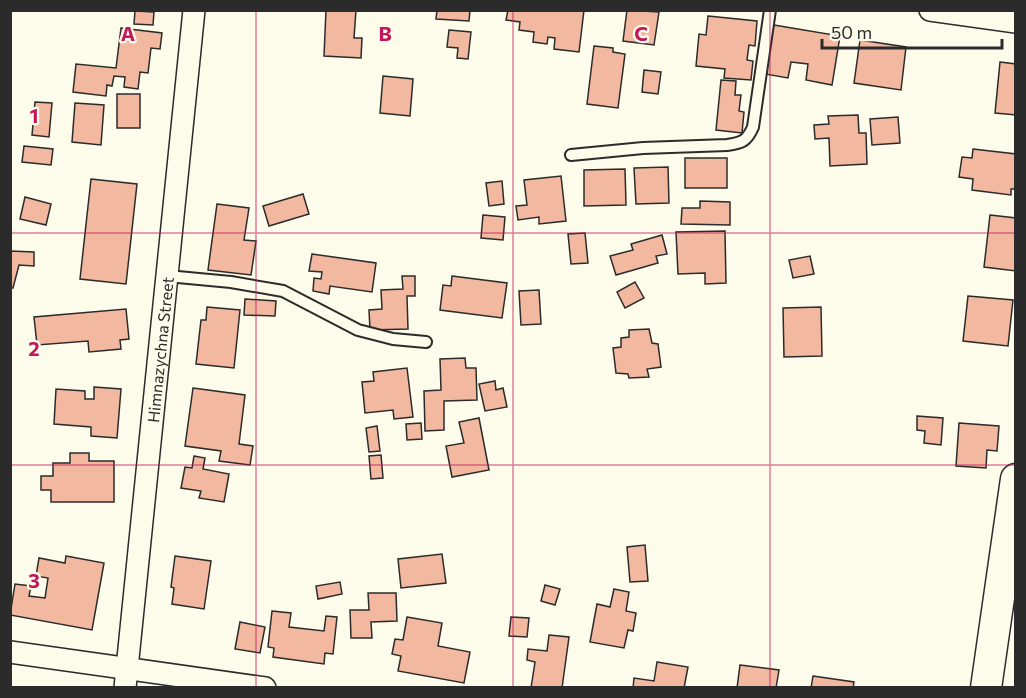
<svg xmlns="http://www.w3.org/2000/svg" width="1026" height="698" viewBox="0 0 1026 698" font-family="Commissioner,sans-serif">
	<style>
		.building { fill: #f2b8a0; stroke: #2b2b2b; stroke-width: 1.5 }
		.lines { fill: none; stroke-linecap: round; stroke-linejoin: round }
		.lane-casing { stroke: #2b2b2b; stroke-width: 14 }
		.street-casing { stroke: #2b2b2b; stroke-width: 24 }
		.secondary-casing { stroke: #2b2b2b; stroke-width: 33 }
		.lane { stroke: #fdfbea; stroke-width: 10 }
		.street { stroke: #fdfbea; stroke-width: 21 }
		.secondary { stroke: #fdfbea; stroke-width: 30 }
		.grid { fill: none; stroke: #c2185b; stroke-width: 1.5; stroke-opacity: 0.55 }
		.labels { text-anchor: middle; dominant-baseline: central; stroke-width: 4.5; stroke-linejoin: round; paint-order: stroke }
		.street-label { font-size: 16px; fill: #2b2b2b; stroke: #fdfbea }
		.grid-label { font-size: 20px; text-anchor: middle; font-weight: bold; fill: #c2185b; stroke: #fdfbea; stroke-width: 4.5; stroke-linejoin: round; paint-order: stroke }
	</style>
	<rect width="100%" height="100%" fill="#fdfbea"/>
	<path class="building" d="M326,10H356L354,38H362L361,58L324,56Z
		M437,10H470L469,21L436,19Z
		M508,10H584L579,52L554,49L555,38L548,37L547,44L533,42L534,32L519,30L520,22L506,20Z
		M627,10L659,12L654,45L623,41Z
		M135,11L154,12L153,25L134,24Z
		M708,16L757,21L755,46L749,45L747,60L753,61L751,80L724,78L725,69L696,66L699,34L706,35Z
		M774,25L840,36L832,85L806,80L808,64L791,62L788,78L765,74Z
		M121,28L162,33L160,49L151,48L148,73L140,72L138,89L124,87L125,77L114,76L112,86L107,85L106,96L73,92L76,64L116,68Z
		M449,30L471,32L468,59L457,58L458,48L447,47Z
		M860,40L906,47L901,90L854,83Z
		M594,46L613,48V52L625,54L618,108L587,104Z
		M1000,62L1016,64V115L995,113Z
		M644,70L661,72L658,94L642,92Z
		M383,76L413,79L410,116L380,113Z
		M721,80L736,81L735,95H741L739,111L744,112L742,133L716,130Z
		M117,94H140V128H117Z
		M35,102L52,103L49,137L32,135Z
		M75,103L104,105L101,145L72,142Z
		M858,115L859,133H866L867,164L830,166L829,138L815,139L814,125L829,124L828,116Z
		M898,117L900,143L872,145L870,119Z
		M24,146L53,149L51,165L22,162Z
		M973,149L1016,154V189H1011V195L972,190L973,179L959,177L962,157L972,158Z
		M685,158H727V188H685Z
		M668,167L669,203L636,204L634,168Z
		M625,169L626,205L584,206V170Z
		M561,176L566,221L539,224V217L518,220L516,206L527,205L524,180Z
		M91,179L137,184L126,284L80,279Z
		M502,181L504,204L489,206L486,183Z
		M303,194L309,214L269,226L263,206Z
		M25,197L51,204L46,225L20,219Z
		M700,201L730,202V225L681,224L682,208H700Z
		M217,204L249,208L244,240L256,241L251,275L208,270Z
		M483,215L505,217L503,240L481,238Z
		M990,215L1016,218V271L984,267Z
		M725,231L726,283L705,284V273L678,274L676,232Z
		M585,233L588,263L571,264L568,234Z
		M662,235L667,254L656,256L658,263L616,275L610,256L633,250L631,244Z
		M10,251L34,252V266L19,265L13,288H10Z
		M312,254L376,263L372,292L330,286L329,294L313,291L314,278L321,279L322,272L309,271Z
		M810,256L814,274L793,278L789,260Z
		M402,276H415V296H407L408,329L370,330L369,310L382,309L381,290L403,289Z
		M452,276L507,283L502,318L440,310L443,285L451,286Z
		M635,282L644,298L625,308L617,292Z
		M539,290L541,324L521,325L519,291Z
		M968,296L1013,300L1008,346L963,341Z
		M245,299L276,301L275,316L244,315Z
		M207,307L240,310L234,368L196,364L201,320H206Z
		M821,307L822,356L784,357L783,308Z
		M126,309L129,339L120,340L121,349L89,352L88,341L37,345L34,317Z
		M649,329L652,343L658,344L661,367L647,369L649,377L629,378L628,374L616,373L613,348L621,347V338L629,337V330Z
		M465,358L466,368H476L477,400L444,401V430L425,431L424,391L441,390L440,359Z
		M407,368L413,417L394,419L393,410L365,413L362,382L374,381L373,372Z
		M495,381L496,390L503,388L507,407L485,411L479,384Z
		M94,387L121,389L117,438L91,436V427L54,424L56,389L85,391V399H94Z
		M193,388L245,395L239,444L253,446L250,465L219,461L221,451L185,446Z
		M917,416L943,418L941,445L924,443L925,431L917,430Z
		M479,418L489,470L452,477L446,446L464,443L459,422Z
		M421,423L422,439L407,440L406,424Z
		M959,423L999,426L997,451L987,450L986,468L956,466Z
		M377,426L380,451L369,452L366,428Z
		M70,453H89V461H114V502H51V490H41V476H53V463H70Z
		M381,455L383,478L371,479L369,456Z
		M194,456L205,458L203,469L229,474L224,502L199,498L201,491L181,488L185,467L192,468Z
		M645,545L648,581L630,582L627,547Z
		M442,554L446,583L401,588L398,559Z
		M66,556L104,563L92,630L10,615L15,584L31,586L29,596L45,598L48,578L36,576L39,558L65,563Z
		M175,556L211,561L204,609L172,604L174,588L171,587Z
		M340,582L342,594L318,599L316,586Z
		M545,585L560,589L555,605L541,601Z
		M614,589L629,592L626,611L636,613L633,631L628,630L624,648L590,642L597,604L610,607Z
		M368,593H396L397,621L371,622L372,638H351L350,610H369Z
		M272,611L291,613L289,627L324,631L326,616L337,617L333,654L325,653L324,664L273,657L274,648L268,647Z
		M407,617L442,623L438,646L470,652L464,683L398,671L401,656L392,654L395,639L403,640Z
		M511,617L529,618L527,637L509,636Z
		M240,622L265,627L260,653L235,649Z
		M549,635L569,637L562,688H531L535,662L527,660L528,649L547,651Z
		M657,662L688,667L684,688H633L634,678L654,681Z
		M740,665L779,670L776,688H737Z
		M813,676L854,682L853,688H811Z"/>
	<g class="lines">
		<g class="lane-casing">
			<path id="lane" d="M571,155L643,148L727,145C742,143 747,141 753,127L770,10
				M167,276L231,282L283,291L358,330L393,339L426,342"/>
		</g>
		<g class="street-casing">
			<g id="street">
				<path d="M930,10L1016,22"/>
				<path d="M10,652L265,688"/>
				<path id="s1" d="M125,688L194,10"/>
			</g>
		</g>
		<g class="secondary-casing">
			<path id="secondary" d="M986,688L1016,479"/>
		</g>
		<use href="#lane" class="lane"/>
		<use href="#street" class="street"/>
		<use href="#secondary" class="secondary"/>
	</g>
	<path class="grid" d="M256,10V688M513,10V688M770,10V688M10,233H1016M10,465H1016"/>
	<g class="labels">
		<g class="street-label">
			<text stroke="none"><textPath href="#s1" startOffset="340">Himnazychna Street</textPath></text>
		</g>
	</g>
	<g class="grid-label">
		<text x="128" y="41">A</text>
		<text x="385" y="41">B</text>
		<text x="641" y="41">C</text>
		<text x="34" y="123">1</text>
		<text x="34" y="356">2</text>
		<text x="34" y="588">3</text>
	</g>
	<rect width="1026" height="698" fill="none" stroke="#2b2b2b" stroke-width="24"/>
	<path d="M822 39v9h180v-9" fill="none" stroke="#2b2b2b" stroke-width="3"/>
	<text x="831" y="39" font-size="18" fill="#2b2b2b" stroke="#fdfbea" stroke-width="4.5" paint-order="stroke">50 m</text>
</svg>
